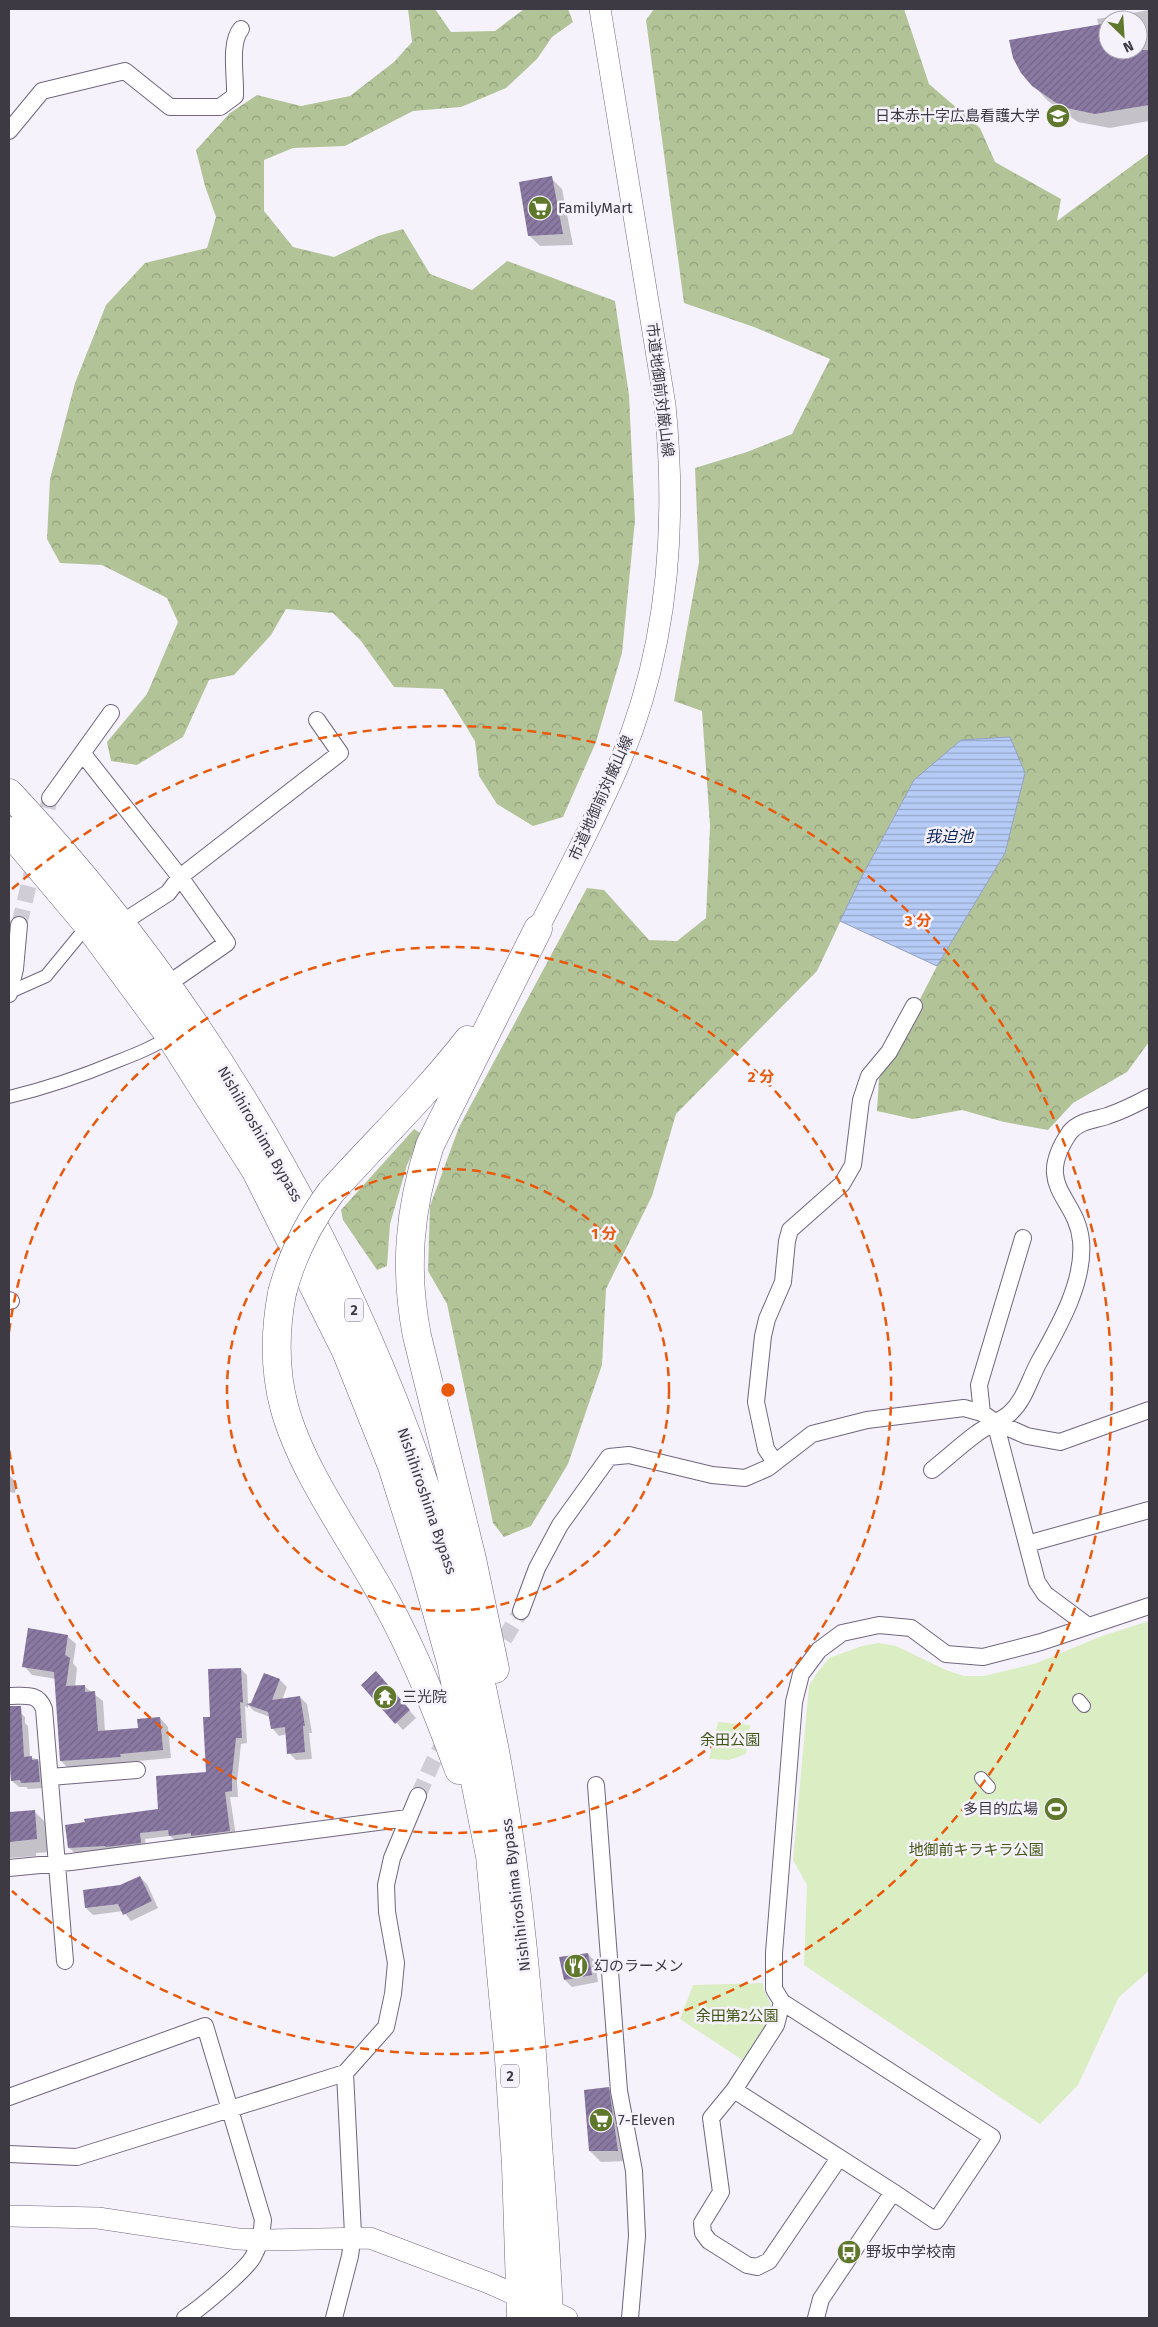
<svg xmlns="http://www.w3.org/2000/svg" width="1158" height="2327" viewBox="0 0 1158 2327" font-family="'Fira Sans','Noto Sans JP',sans-serif">
	<style>
		.green { fill: #dbedc2 }
		.forest { fill: url(#forest-crowns) }
		.water { fill: url(#water-rules); stroke: #92a0c1 }
		.shadow { fill: #0003; fill-rule: evenodd }
		.building { fill: url(#building-hatch) }
		.lines { fill: none; stroke-linecap: round; stroke-linejoin: round }
		.minor-tunnel { stroke: #d1cdd7; stroke-width: 16; stroke-dasharray: 16 8; stroke-linecap: butt }
		.pedestrian-casing { stroke: #70667e; stroke-width: 14 }
		.minor-casing { stroke: #70667e; stroke-width: 18 }
		.tertiary-casing { stroke: #70667e; stroke-width: 22 }
		.trunk-casing { stroke: #70667e; stroke-width: 29 }
		.pedestrian { stroke: #fff; stroke-width: 12 }
		.minor { stroke: #fff; stroke-width: 16 }
		.tertiary { stroke: #fff; stroke-width: 21 }
		.trunk { stroke: #fff; stroke-width: 28 }
		.trunk-bridge-casing { stroke: #70667e; stroke-width: 29; stroke-linecap: butt }
		.trunk-bridge { stroke: #fff; stroke-width: 28 }
		.ring { fill: none; stroke: #e8590c; stroke-width: 2.5; stroke-dasharray: 9 6 }
		.labels { text-anchor: middle; dominant-baseline: central; stroke-width: 5; stroke-linejoin: round; paint-order: stroke }
		.shield { fill: #f6f2fc; stroke: #75717b; stroke-width: 1 }
		.shield-label { font-size: 14px; font-weight: bold; fill: #3e3a44 }
		.poi-label { font-size: 15px; fill: #3e3a44; stroke: #f6f2fc; text-anchor: start }
		.street-label { font-size: 15px; fill: #3e3a44; stroke: #f6f2fc }
		.park-label { font-size: 15px; fill: #435816; stroke: #f6f2fc }
		.water-label { font-size: 16px; font-style: italic; fill: #102859; stroke: #f6f2fc }
		.centre { fill: #e8590c; stroke: #f6f2fc; stroke-width: 2.5 }
		.ring-label { font-size: 15px; text-anchor: middle; font-weight: bold; fill: #e8590c; stroke: #f6f2fc; stroke-width: 5; stroke-linejoin: round; paint-order: stroke }
	</style>
	<defs>
		<pattern id="forest-crowns" width="20" height="18" patternUnits="userSpaceOnUse" patternTransform="scale(1.25)"><rect width="20" height="18" fill="#b2c497"/><path d="M2 6a3 3 0 1 1 6 0M12 15a3 3 0 1 1 6 0" fill="none" stroke="#92a07d"/></pattern>
		<pattern id="water-rules" width="6" height="5" patternUnits="userSpaceOnUse" patternTransform="scale(1.25)"><rect width="6" height="5" fill="#b6ccf6"/><path d="M0 2.5h6" fill="none" stroke="#95a7c9"/></pattern>
		<pattern id="building-hatch" width="6" height="6" patternUnits="userSpaceOnUse" patternTransform="scale(1.25)"><rect width="6" height="6" fill="#8a79a2"/><path d="M-1 1l2-2M0 6l6-6M5 7l2-2" fill="none" stroke="#726486"/></pattern>
	</defs>
	<rect width="100%" height="100%" fill="#f6f2fc"/>
	<path class="green" d="M1149,1621V1971L1119,1997L1078,2085L1040,2124L804,1965L807,1885L793,1860L809,1686L817,1673L829,1658L862,1646L879,1643L896,1646L946,1670L964,1676H984L1037,1663L1102,1636Z
		M718,1722L750,1725L746,1754L729,1760L709,1759Z
		M763,1983L764,1990L776,2016L747,2063L680,2019L693,1985Z"/>
	<path class="forest" d="M408,9H435L451,32L495,31L524,9H568L573,22L552,37L537,59L506,88L461,107L413,111L345,146L293,148L264,160V211L293,247L334,257L378,236L403,229L430,274L472,290L507,261L615,301L629,395L635,520L622,653L596,742L563,817L533,826L497,804L479,776L475,741L443,689L394,687L361,641L333,613L286,609L271,635L234,675L209,680L183,737L137,765L111,761L107,742L147,694L178,622L167,598L102,565L60,563L47,539L50,479L75,383L106,305L145,263L207,248L216,217L205,186L196,150L230,113L257,95L301,106L350,96L394,62L412,42Z
		M654,9H904L929,84L980,128L995,162L1061,199L1057,221L1149,153V1042L1127,1072L1073,1103L1048,1130L1004,1122L962,1110L913,1119L877,1111L879,1079L937,966L1005,853L1025,773L1010,737L914,780L859,882L817,971L676,1114L652,1196L606,1289L602,1365L568,1464L531,1526L504,1537L493,1523L447,1304L428,1271L430,1206L459,1127L587,888L604,890L649,940L677,941L706,918L710,826L702,711L674,701L699,562L695,468L747,452L792,434L830,359L754,327L684,303L646,20Z
		M414,1129L422,1134L407,1165L390,1224L387,1266L377,1270L343,1220L341,1210Z"/>
	<path class="water" d="M1010,737L1025,773L1005,853L937,966L840,921L859,882L914,780L961,740Z"/>
	<path class="shadow" d="M1149,10V121L1110,128L1078,122L1048,101L1033,85L1099,26L1097,19ZM1108,20H1138V50H1108Z
		M551,178L562,189L573,245L540,246L529,235Z
		M9,1475L17,1483L15,1493L9,1492Z
		M67,1636L76,1644L73,1663L77,1668L75,1687L84,1686L103,1701L105,1732L139,1729L160,1718L168,1727L171,1758L128,1762V1765L69,1769L61,1761L56,1679L32,1675L24,1666Z
		M241,1669L247,1675L248,1708L245,1706L247,1743L241,1744L237,1782L238,1797H230L236,1836L176,1841L170,1836L145,1839L146,1848L75,1853L69,1848L159,1811L207,1773L212,1718Z
		M264,1674L280,1680L287,1687L282,1700L300,1697L307,1704L312,1733H309L312,1759L296,1760L289,1753L287,1734L279,1736L272,1728L270,1717L254,1711L248,1705L252,1704Z
		M383,1680L416,1718L403,1730L362,1685Z
		M18,1710L25,1717V1723L28,1726L30,1757L38,1760L44,1767L46,1788L28,1789L26,1787H19L12,1781L9,1745V1711Z
		M34,1811L47,1824L49,1852L36,1853V1856L9,1858V1813Z
		M140,1877L147,1884L158,1908L131,1921L123,1911L93,1915L86,1908Z
		M588,1954L595,1961L598,1982L572,1987L565,1980Z
		M608,2088L619,2099L629,2161L601,2162L590,2151Z"/>
	<path class="building" d="M1108,23V50H1149V105L1095,114L1062,107L1032,86L1021,73L1013,58L1009,40Z
		M552,176L563,234L528,236L519,182Z
		M28,1628L68,1635L65,1655L70,1658L66,1686L85,1685V1692L95,1691L98,1731L138,1728L137,1719L160,1717L163,1750L120,1754L121,1757L60,1761L54,1672L22,1667Z
		M241,1668L243,1703L240,1702L242,1738H236L232,1775V1791L225,1792L230,1831L191,1836V1833L169,1836L168,1830L140,1833L141,1843L106,1847L105,1846L68,1848L65,1825L85,1822L84,1819L158,1809L156,1776L206,1772L203,1717H210L208,1669Z
		M376,1671L410,1710L395,1724L361,1685Z
		M264,1673L280,1679L272,1700L300,1696L305,1726H303L305,1752L287,1754L285,1727L271,1729L268,1712L246,1704L251,1703Z
		M9,1706H21L24,1757L32,1756V1760L38,1759L40,1782L21,1783L20,1780L11,1781L9,1757Z
		M35,1810L37,1839L9,1842V1812Z
		M140,1876L152,1901L123,1915L118,1904L85,1908L83,1890L120,1885Z
		M588,1953L592,1975L564,1980L559,1957Z
		M609,2087L618,2151H589L584,2090Z"/>
	<g class="lines">
		<path class="minor-tunnel" d="M19,925L50,798
			M492,1660L521,1611
			M418,1796L433,1762L449,1733"/>
		<g class="pedestrian-casing">
			<path id="pedestrian" d="M10,992L46,976L88,925
				M9,1097C47,1088 82,1076 118,1061C136,1054 154,1047 170,1036
				M1079,1700L1084,1706
				M981,1778L989,1787"/>
		</g>
		<g class="minor-casing">
			<path id="minor" d="M9,131L42,91L125,71L170,107H220L235,96C236,77 229,43 241,29
				M83,754L180,877L168,893L120,924
				M50,798L111,713
				M178,977L227,943L180,877L340,753L317,720
				M9,994L15,969L19,925
				M9,1300L11,1301
				M982,1413L979,1385L1023,1238
				M995,1422L1037,1582L1045,1594L1088,1626
				M775,1462L766,1449L756,1402L763,1336L767,1319L783,1282L787,1241L790,1230L842,1184L853,1165L861,1100L869,1076L889,1052L914,1006
				M932,1470C947,1458 961,1445 976,1434C986,1426 999,1422 1009,1414C1025,1400 1029,1380 1039,1362C1058,1328 1085,1282 1081,1241C1077,1196 1032,1187 1070,1132C1079,1121 1094,1120 1107,1116C1122,1111 1136,1104 1149,1097
				M1027,1544L1149,1510
				M521,1611L537,1568L560,1525L609,1457L629,1455L712,1475L745,1478L768,1468L812,1434L867,1420L964,1408L982,1413L995,1422L1027,1436L1060,1442L1149,1410
				M9,1696C24,1696 38,1692 44,1709L65,1961
				M50,1777L137,1770
				M596,1785L619,2091L634,2171L637,2236L630,2318
				M9,1868L71,1862L408,1818
				M782,2002L992,2137L936,2221L893,2192
				M734,2090L711,2118L721,2192L702,2223L703,2233L709,2241L747,2265L757,2267L769,2261L839,2158
				M9,2097L205,2026L263,2220C262,2233 260,2245 253,2257C245,2271 199,2309 185,2318
				M9,2154L77,2157L345,2073
				M334,2318L350,2256L353,2234L345,2073L386,2027L393,1994L396,1963L387,1912L386,1885L392,1858L418,1796
				M816,2318L821,2299L893,2192L734,2090L776,2025L782,2002L774,1989V1953L794,1702L801,1674L819,1650L842,1633L879,1625L911,1628L946,1654L983,1657L1041,1642L1149,1606"/>
		</g>
		<g class="tertiary-casing">
			<path id="tertiary" d="M538,929C566,874 596,819 620,762C668,649 677,525 665,405L600,9
				M9,2216L98,2218L238,2239L267,2240L370,2238L489,2283L567,2318"/>
		</g>
		<g class="trunk-casing">
			<path id="trunk" d="M9,793C255,1055 427,1393 494,1746C519,1877 530,2011 538,2144C542,2202 547,2260 549,2318
				M9,831L88,925L170,1036L256,1171L346,1351L392,1466L425,1570L451,1662L490,1856L509,2059L516,2165L521,2318
				M331,1192C377,1141 426,1094 468,1040
				M282,1293C275,1330 274,1368 284,1406C301,1471 352,1539 385,1600C415,1654 437,1711 459,1770
				M495,1669L472,1559L417,1336C404,1270 409,1209 430,1145L538,929"/>
		</g>
		<use href="#pedestrian" class="pedestrian"/>
		<use href="#minor" class="minor"/>
		<use href="#tertiary" class="tertiary"/>
		<use href="#trunk" class="trunk"/>
		<g class="trunk-bridge-casing">
			<path id="trunk-bridge" d="M282,1293C292,1255 308,1223 331,1192"/>
		</g>
		<use href="#trunk-bridge" class="trunk-bridge"/>
	</g>
	<g class="ring">
		<circle cx="448" cy="1390" r="221"/>
		<path d="M9 1332A443 443 0 1 1 9 1448"/>
		<path d="M12 889A664 664 0 1 1 12 1891"/>
	</g>
	<defs>
		<g id="university-disc" transform="scale(1.25)"><circle r="9.5" fill="#60782b" stroke="#f6f2fc"/><path d="M0-5L7-2L0 1L-7-2ZM-4 1L0 2.5L4 1V4Q0 6-4 4Z" fill="#fff"/></g>
		<g id="supermarket-disc" transform="scale(1.25)"><circle r="9.5" fill="#60782b" stroke="#f6f2fc"/><path d="M-6-5.5h2.5l.6 2H6L4.5 2H-2.5L-4.4-4H-6ZM-1.5 3.2a1.3 1.3 0 1 0 .1 0ZM3 3.2a1.3 1.3 0 1 0 .1 0Z" fill="#fff"/></g>
		<g id="temple-disc" transform="scale(1.25)"><circle r="9.5" fill="#60782b" stroke="#f6f2fc"/><path d="M0-6L5-2H3V0L6.5 2.5H4V6H1.5V3h-3V6H-4V2.5H-6.5L-3 0V-2H-5Z" fill="#fff"/></g>
		<g id="stadium-disc" transform="scale(1.25)"><circle r="9.5" fill="#60782b" stroke="#f6f2fc"/><path d="M0-5a6.5 5 0 1 0 0 10a6.5 5 0 1 0 0-10ZM-3.5-1.8h7v3.6h-7Z" fill="#fff"/></g>
		<g id="restaurant-disc" transform="scale(1.25)"><circle r="9.5" fill="#60782b" stroke="#f6f2fc"/><path d="M-5-6h1v4h1v-4h1v4h1v-4h1v5L-1.5 .5V6h-2V.5L-5-1ZM5-6V6H3V1.5H1.5Q1.5-4 5-6Z" fill="#fff"/></g>
		<g id="bus-disc" transform="scale(1.25)"><circle r="9.5" fill="#60782b" stroke="#f6f2fc"/><path d="M-5-6H5V4H4V6H2V4H-2V6H-4V4H-5ZM-3.5-4V0h7V-4ZM-3.5 1.2v1.5H-2V1.2ZM2 1.2v1.5H3.5V1.2Z" fill="#fff"/></g>
	</defs>
	<g fill-rule="evenodd">
		<use href="#university-disc" x="1058" y="116"/>
		<use href="#supermarket-disc" x="540" y="208"/>
		<use href="#temple-disc" x="385" y="1697"/>
		<use href="#stadium-disc" x="1056" y="1809"/>
		<use href="#restaurant-disc" x="576" y="1966"/>
		<use href="#supermarket-disc" x="601" y="2120"/>
		<use href="#bus-disc" x="849" y="2252"/>
	</g>
	<g class="labels">
		<g class="shield">
			<rect x="345" y="1298.5" width="18" height="23" rx="4"/>
			<rect x="501" y="2064.5" width="18" height="23" rx="4"/>
		</g>
		<g class="shield-label">
			<text x="354" y="1310">2</text>
			<text x="510" y="2076">2</text>
		</g>
		<g class="poi-label">
			<text x="1040" y="116" text-anchor="end">日本赤十字広島看護大学</text>
			<text x="558" y="208">FamilyMart</text>
			<text x="402" y="1697">三光院</text>
			<text x="1038" y="1809" text-anchor="end">多目的広場</text>
			<text x="594" y="1966">幻のラーメン</text>
			<text x="618" y="2120">7-Eleven</text>
			<text x="866" y="2252">野坂中学校南</text>
		</g>
		<g class="street-label">
			<text transform="translate(660 390) rotate(83)">市道地御前対厳山線</text>
			<text transform="translate(601 798) rotate(-66)">市道地御前対厳山線</text>
			<text transform="translate(260 1134) rotate(60)">Nishihiroshima Bypass</text>
			<text transform="translate(427 1501) rotate(71)">Nishihiroshima Bypass</text>
			<text transform="translate(516 1895) rotate(-97)">Nishihiroshima Bypass</text>
		</g>
		<g class="park-label">
			<text x="730" y="1740">余田公園</text>
			<text x="976" y="1850">地御前キラキラ公園</text>
			<text x="737" y="2016">余田第2公園</text>
		</g>
		<g class="water-label">
			<text x="949" y="836">我迫池</text>
		</g>
	</g>
	<circle cx="448" cy="1390" r="8" class="centre"/>
	<g class="ring-label">
		<text x="918" y="926">3 分</text>
		<text x="761" y="1082">2 分</text>
		<text x="604" y="1239">1 分</text>
	</g>
	<rect width="1158" height="2327" fill="none" stroke="#3e3a44" stroke-width="20"/>
	<g transform="translate(1123 35) rotate(155)"><circle r="24" fill="#f6f2fc" stroke="#aca8b2"/>
	<path d="M0-4L9 19L0 12L-9 19Z" fill="#60782b"/>
	<text y="-8" font-size="14" font-weight="bold" text-anchor="middle" fill="#3e3a44">N</text>
	</g>
</svg>
